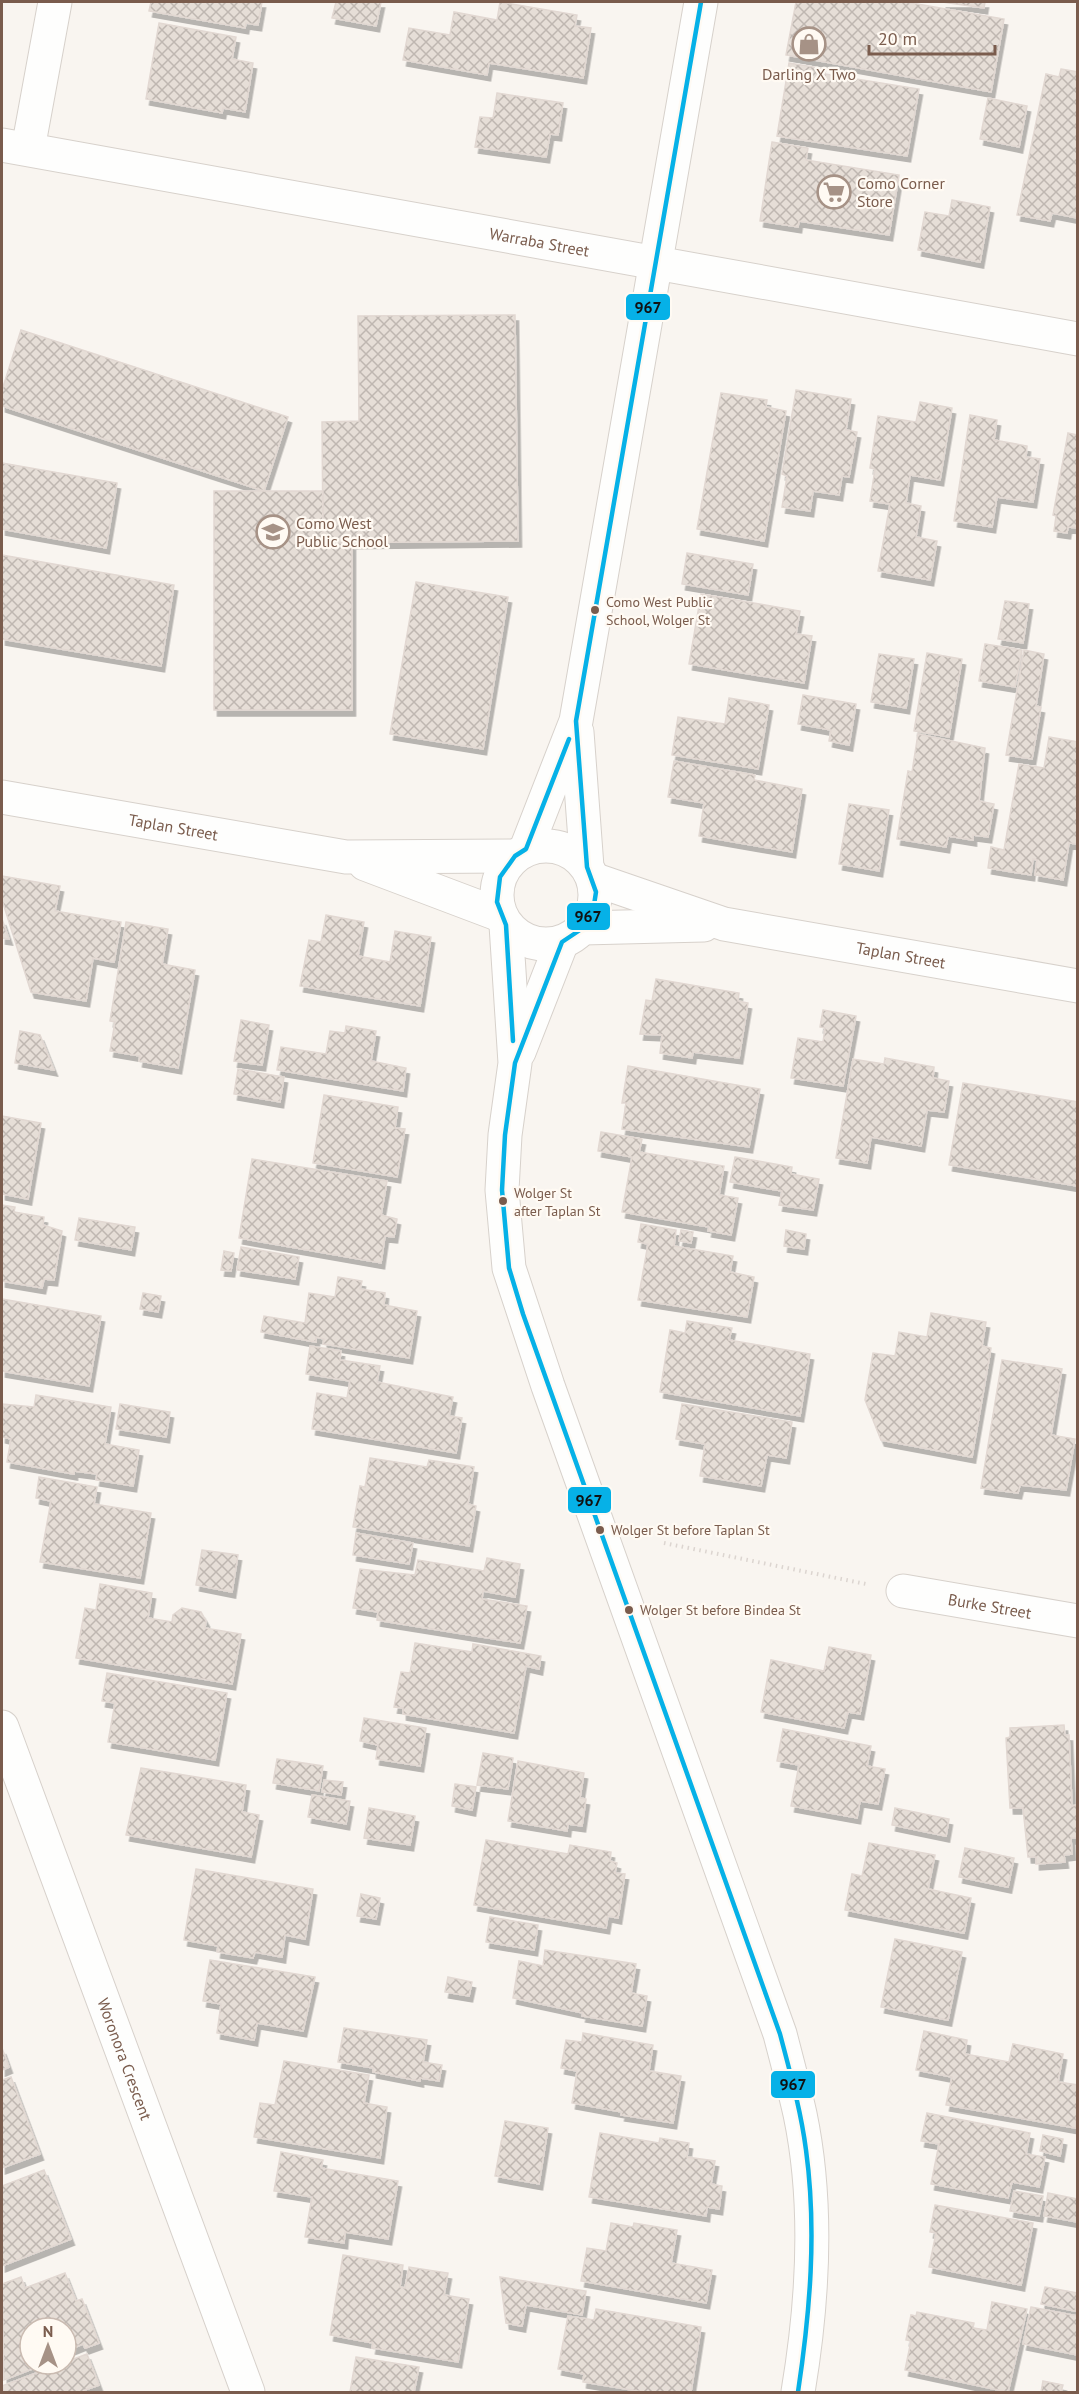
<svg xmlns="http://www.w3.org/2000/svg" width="1079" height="2394" viewBox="0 0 1079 2394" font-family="'PT Sans',sans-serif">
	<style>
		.building { fill: url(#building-cross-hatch); stroke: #e2d8d2; stroke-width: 1.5; filter: url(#shadow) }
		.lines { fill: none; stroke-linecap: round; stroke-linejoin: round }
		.minor-casing { stroke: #d7d1cb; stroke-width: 35 }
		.path { stroke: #dcd5d0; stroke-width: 4; stroke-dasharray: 1.5 4.5; stroke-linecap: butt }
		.minor { stroke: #fefefd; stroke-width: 33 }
		.bus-1-casing { stroke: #fffaf3; stroke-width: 9 }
		.bus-1 { stroke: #06b1e7; stroke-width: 4.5 }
		.bus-dot { fill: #7a5c4d; stroke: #fffaf3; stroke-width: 2 }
		.labels { text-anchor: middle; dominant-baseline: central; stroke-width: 4.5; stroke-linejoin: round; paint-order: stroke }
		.bus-label { font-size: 14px; fill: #7a5c4d; stroke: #fffaf3; text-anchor: start }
		.poi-label { font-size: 16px; fill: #7a5c4d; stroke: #fffaf3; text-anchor: start }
		.street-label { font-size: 16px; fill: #7a5c4d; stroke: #fffaf3 }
		.line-badge { stroke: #fffaf3; stroke-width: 2 }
		.pale-badge-label { font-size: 16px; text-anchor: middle; font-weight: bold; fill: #111 }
	</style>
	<defs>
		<pattern id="building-cross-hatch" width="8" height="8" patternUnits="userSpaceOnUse" patternTransform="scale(1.5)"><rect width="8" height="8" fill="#e6ded7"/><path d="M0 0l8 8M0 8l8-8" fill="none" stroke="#bfb7b1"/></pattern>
		<filter id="shadow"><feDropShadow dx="3.5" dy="6" stdDeviation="0" flood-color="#0004"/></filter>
	</defs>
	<rect width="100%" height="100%" fill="#f9f5f0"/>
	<path class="building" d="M151,2H262L258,25L246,23L245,28L149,11Z
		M336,2H381L376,26L332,18Z
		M500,2L577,15L575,26L591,28L583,78L489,63L487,75L403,60L409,28L450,35L454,12L497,20Z
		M796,2H906L1004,19L991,92L786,55Z
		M942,2H985L984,8Z
		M159,23L236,37L232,59L253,63L245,112L223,108L222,113L146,99Z
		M789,63L826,69L825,74L919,89L907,156L777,136Z
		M1061,69L1078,72V218L1052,213L1050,221L1017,215L1046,74L1059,77Z
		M497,93L563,103L558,135L550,134L546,157L475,147L480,117L493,118Z
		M988,98L1027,106L1019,147L980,139Z
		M772,142L808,148L806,160L899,175L889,235L799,221L798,227L760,221Z
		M952,200L990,207L980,262L918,250L925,212L949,216Z
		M515,315L518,541L323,543L322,422L359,421L358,316Z
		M21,330L288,417L264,491L2,406V390Z
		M796,390L851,399L846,430L857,432L849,477L842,476L839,495L813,491L810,511L782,507L787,476L782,474Z
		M721,393L767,400L766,407L786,411L764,541L697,529Z
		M920,402L952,408L940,480L910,475L906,503L921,506L916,537L937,541L930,580L878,571L890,504L870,501L875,469L870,468L878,416L916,422Z
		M970,415L997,420L994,440L1027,446L1026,457L1040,459L1033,502L997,497L992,527L954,521Z
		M1068,433L1078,435V528L1068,527L1067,533L1054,531L1056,516L1053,515Z
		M2,463L117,483L106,548L2,529Z
		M214,491H323V543H352V710H214Z
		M687,553L753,564L748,595L682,584Z
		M2,555L174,585L161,666L2,639Z
		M416,582L508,597L483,749L390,734Z
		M701,594L800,611L796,634L812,636L804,683L689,664Z
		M1005,601L1029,604L1023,643L998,639Z
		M985,644L1022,650L1015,687L979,681Z
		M1024,650L1044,654L1036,706L1041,707L1032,759L1006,755Z
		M927,653L962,659L949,737L914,731Z
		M879,654L914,659L906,708L871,702Z
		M803,695L856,704L849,745L829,741L831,730L798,724Z
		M729,698L769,705L758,769L672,755L678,717L725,724Z
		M918,734L985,748L979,801L994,804L988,837L973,835V840L948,836L946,847L897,839L908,771L912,772Z
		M1049,737L1078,742V844L1069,843L1063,880L1035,875L1037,860L1033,859L1031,875L988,868L991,847L1004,850L1019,764L1044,768Z
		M674,761L755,775L754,780L802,789L792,852L699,836L704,803L668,797Z
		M849,804L889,810L879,871L839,864Z
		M2,876L60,886L55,911L121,922L114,962L93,958L86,1001L31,992L2,900Z
		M326,915L364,922L358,956L390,962L395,931L431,937L420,1006L300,986L309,940L321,942Z
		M2,919L9,939L2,938Z
		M126,922L168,929L162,964L195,970L178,1068L139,1061L140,1056L110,1051L115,1022L110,1021Z
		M656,979L739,993L738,1001L748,1003L739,1058L693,1052L692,1058L660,1053L662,1035L640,1034L646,1000L652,1001Z
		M823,1010L856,1016L843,1086L791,1078L798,1038L823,1042L825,1028L820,1027Z
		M241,1020L269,1025L262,1065L234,1061Z
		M346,1026L376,1031L371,1061L406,1068L403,1091L277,1070L281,1047L326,1054L330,1031L345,1033Z
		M20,1031L40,1035L54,1070L15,1063Z
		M885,1058L934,1067L933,1078L949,1081L944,1112L927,1110L921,1146L871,1137L867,1163L836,1158L853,1059L884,1064Z
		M628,1066L760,1089L749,1147L622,1129L626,1103H622Z
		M238,1069L284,1077L280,1102L234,1094Z
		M963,1083L1078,1102V1186L949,1165Z
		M324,1095L398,1107L395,1128L405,1129L397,1177L313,1163Z
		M2,1116L41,1123L28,1199L2,1194Z
		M601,1132L642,1139L639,1152L724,1166L719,1195L738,1198L731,1235L708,1231L709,1227L622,1212L632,1157L598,1151Z
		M735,1157L792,1167L791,1174L819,1179L813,1210L779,1205L782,1191L730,1182Z
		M252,1159L387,1181L381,1215L397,1219L394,1237L385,1236L381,1263L239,1238Z
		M2,1205L15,1207L14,1212L44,1217L43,1225L62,1231L54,1280L44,1279L42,1288L2,1281Z
		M79,1218L135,1227L131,1250L75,1240Z
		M641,1224L676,1230L674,1246L733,1256L730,1272L754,1277L747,1317L638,1300L648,1244L638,1242Z
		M681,1230L693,1232L691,1243L679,1241Z
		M786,1230L806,1234L804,1249L784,1246Z
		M241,1247L299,1257L295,1279L237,1270Z
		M224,1251L234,1253L231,1271L221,1270Z
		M338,1277L362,1281L360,1289L385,1293L384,1305L417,1311L409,1358L323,1344L324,1339L316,1337V1342L261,1332L264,1316L305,1323L309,1293L335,1297Z
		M143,1293L161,1296L158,1312L140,1309Z
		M2,1299L101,1316L89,1386L2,1371Z
		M931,1313L986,1322L982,1346L991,1348L972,1457L881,1440L865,1400L873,1353L895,1356L899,1332L927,1337Z
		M687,1321L732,1328L729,1340L810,1354L800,1416L660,1392L670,1330L685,1333Z
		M310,1346L341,1351L340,1360L380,1366L377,1382L453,1397L449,1416L462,1418L456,1453L312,1429L317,1393L347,1398L350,1381L306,1374Z
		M1002,1360L1062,1369L1051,1435L1075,1439L1066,1490L1020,1485L1018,1493L981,1488Z
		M36,1395L111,1407L105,1444L139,1450L133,1486L96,1480L97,1474L74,1471V1474L7,1462L11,1439L2,1437L3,1404L34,1407Z
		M120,1404L170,1412L166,1437L116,1429Z
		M682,1404L792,1422L786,1458L767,1455L761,1486L700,1476L705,1444L676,1439Z
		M370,1458L427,1467L429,1460L474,1467L468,1504L476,1506L469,1546L353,1527L360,1486L365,1487Z
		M39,1477L97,1487L94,1504L151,1513L140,1578L40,1562L51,1501L36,1498Z
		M356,1533L413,1543L409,1564L353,1555Z
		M202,1550L238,1555L232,1592L196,1585Z
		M487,1558L520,1564L515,1597L483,1591L482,1599L527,1606L520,1643L377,1620L378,1612L353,1608L360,1569L415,1575L418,1560L484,1571Z
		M100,1584L152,1593L148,1618L172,1622L173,1615L182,1608L201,1612L206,1621L205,1628L241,1634L232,1684L76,1658L85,1608L96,1610Z
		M415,1643L472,1652L473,1644L541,1656L539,1669L526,1666L514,1733L403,1714V1708L394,1707L401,1672L410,1673Z
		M829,1647L871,1655L860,1714L848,1712L844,1728L761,1712L771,1660L824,1671Z
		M107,1673L227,1693L215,1760L108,1742L115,1703L102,1701Z
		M364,1718L426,1728L420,1766L376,1759L378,1745L360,1741Z
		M1064,1725L1065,1735H1069L1072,1806L1077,1805L1078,1771V1838H1071L1072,1854L1064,1855L1065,1862L1036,1864V1857H1028L1023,1808H1010L1006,1738L1010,1737V1728Z
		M783,1729L871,1746L867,1766L885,1769L878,1804L860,1801L857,1818L791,1806L799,1765L777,1761Z
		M483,1753L513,1758L508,1789L477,1785Z
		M277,1759L323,1766L319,1791L273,1783Z
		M518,1761L584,1773L580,1798L586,1799L582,1826L568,1824L567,1831L508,1821Z
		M141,1768L246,1785L242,1812L259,1815L251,1857L126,1835Z
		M324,1780L343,1782L341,1795L322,1792Z
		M455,1784L476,1787L472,1810L452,1806Z
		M312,1795L350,1801L346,1824L308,1817Z
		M369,1808L415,1816L410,1845L364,1838Z
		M895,1808L949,1819L946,1836L892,1825Z
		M486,1840L568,1854L570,1845L611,1852L610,1861L617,1863L615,1873L625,1874L618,1918L608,1916L606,1928L474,1905Z
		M869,1843L935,1855L928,1889L971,1898L964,1933L845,1910L852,1874L862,1876Z
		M965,1848L1014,1858L1008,1887L959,1877Z
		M196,1869L313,1889L305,1939L285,1935L282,1957L255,1952L253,1958L217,1952L218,1946L184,1940Z
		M361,1894L380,1898L376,1919L357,1916Z
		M490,1917L538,1925L534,1950L486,1942Z
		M895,1939L962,1952L948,2020L881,2007Z
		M545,1950L636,1964L631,1993L647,1996L642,2026L582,2016L583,2013L513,1998L519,1961L543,1966Z
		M210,1960L315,1977L303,2031L257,2023L254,2040L217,2033L221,2004L203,2001Z
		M448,1977L472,1982L469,1996L445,1992Z
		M344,2028L427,2040L423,2062L442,2065L439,2081L420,2078V2081L373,2072V2068L338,2062Z
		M924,2031L967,2040L965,2054L1009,2062L1013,2044L1063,2054L1058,2082L1078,2085L1076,2128L946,2105L952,2077L916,2070Z
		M583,2033L653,2045L649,2071L681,2076L673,2123L621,2115L622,2112L572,2103L577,2071L561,2068L566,2040L582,2042Z
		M2,2048L9,2067L2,2070Z
		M284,2061L369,2075L364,2103L387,2107L380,2158L254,2137L260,2103L275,2105Z
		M11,2077L40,2154L2,2168V2080Z
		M927,2113L1030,2133L1026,2154L1045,2157L1039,2187L1012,2182L1008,2198L931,2184L939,2144L921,2141Z
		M505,2121L548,2128L539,2184L495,2176Z
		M600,2133L659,2143L660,2138L689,2143L687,2157L715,2161L711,2184L722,2186L719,2209L707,2207L706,2216L589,2197Z
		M1043,2135L1063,2139L1060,2156L1040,2151Z
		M281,2152L323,2160L321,2168L398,2181L388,2239L345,2232L344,2243L305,2237L312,2197L274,2191Z
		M44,2170L71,2239L2,2266V2186Z
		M1014,2191L1043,2196L1039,2216L1010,2211Z
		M1048,2193L1078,2199V2222L1044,2216Z
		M935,2205L1033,2223L1021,2285L929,2267L936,2233L930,2232Z
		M611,2223L633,2227L634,2223L677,2230L671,2263L712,2270L706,2303L581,2281L587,2248L606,2251Z
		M343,2255L403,2265L400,2287L405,2288L409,2267L448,2273L444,2295L469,2299L458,2362L372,2348L373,2343L330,2335Z
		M65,2273L76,2301L82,2299L99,2343L85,2348L83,2344L66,2351V2328H30V2364H45L4,2380L2,2284L21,2277L25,2288Z
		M500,2277L586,2291L582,2315L526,2305L522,2326L506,2323Z
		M1045,2287L1078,2293L1075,2311L1041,2304Z
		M992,2302L1027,2309L1008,2392L905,2370L911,2341L906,2340L911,2315L916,2316L917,2312L974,2323L973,2328L987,2330Z
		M1031,2307L1078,2316V2355L1023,2344Z
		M596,2309L701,2327L691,2392H644L583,2382L584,2374L558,2369L568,2316L594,2320Z
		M87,2354L99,2385L85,2390L86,2392H4L2,2386Z
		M356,2357L419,2367L414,2392H350Z
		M1043,2381L1063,2385L1061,2392H1041Z"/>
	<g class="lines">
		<g class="minor-casing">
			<g id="minor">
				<path id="s1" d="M2,145L1078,339"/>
				<path d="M28,149L55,2"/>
				<path d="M577,732L587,867"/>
				<path id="s2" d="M2,797L346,857L515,856"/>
				<circle cx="546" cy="895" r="49"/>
				<path d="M526,849L576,721L701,2"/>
				<path d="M365,864L500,915"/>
				<path id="s3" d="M593,879L724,924L1078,986"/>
				<path d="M506,925L515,1063L505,1135L502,1190L509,1268L548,1386L780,2034C787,2061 794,2087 800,2114C819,2205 813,2302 798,2392"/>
				<path d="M583,928L704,925"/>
				<path d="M519,1052L562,942"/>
				<path id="s4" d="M903,1591L1078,1621"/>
				<path id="s5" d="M2,1727L248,2392"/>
			</g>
		</g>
		<path class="path" d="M664,1543L866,1584"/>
		<use href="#minor" class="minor"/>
		<g class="bus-1-casing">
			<path id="bus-1" d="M701,2L576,721L587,867L596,892L594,905L583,928L562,942L515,1063L505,1135L502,1190L509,1268L523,1314L780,2034C790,2072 801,2111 806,2150C817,2231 810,2312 798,2392
				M513,1041L506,925L497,902L500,877L515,856L526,849L569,739"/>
		</g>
		<use href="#bus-1" class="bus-1"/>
	</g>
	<defs>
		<g id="shop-ring" transform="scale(1.725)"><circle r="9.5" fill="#fffaf3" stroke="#a69286" stroke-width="1.5"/><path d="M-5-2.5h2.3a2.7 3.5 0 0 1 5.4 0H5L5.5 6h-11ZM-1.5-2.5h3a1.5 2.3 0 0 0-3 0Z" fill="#a69286"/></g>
		<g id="supermarket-ring" transform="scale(1.725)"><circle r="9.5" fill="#fffaf3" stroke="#a69286" stroke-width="1.5"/><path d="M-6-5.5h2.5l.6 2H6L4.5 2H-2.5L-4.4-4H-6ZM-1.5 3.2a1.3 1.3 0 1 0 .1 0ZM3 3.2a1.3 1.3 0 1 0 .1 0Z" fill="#a69286"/></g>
		<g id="school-ring" transform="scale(1.725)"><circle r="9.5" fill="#fffaf3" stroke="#a69286" stroke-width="1.5"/><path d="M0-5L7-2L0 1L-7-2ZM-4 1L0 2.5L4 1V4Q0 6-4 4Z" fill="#a69286"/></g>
	</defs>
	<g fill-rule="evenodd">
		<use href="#shop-ring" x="809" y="44"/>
		<use href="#supermarket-ring" x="834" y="192"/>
		<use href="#school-ring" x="273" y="532"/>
	</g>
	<g class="bus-dot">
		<circle cx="595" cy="610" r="5"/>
		<circle cx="503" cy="1201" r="5"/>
		<circle cx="600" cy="1530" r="5"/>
		<circle cx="629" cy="1610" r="5"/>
	</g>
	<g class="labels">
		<g class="bus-label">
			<text x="606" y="602">Como West Public<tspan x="606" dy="18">School, Wolger St</tspan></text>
			<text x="514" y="1193">Wolger St<tspan x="514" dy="18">after Taplan St</tspan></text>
			<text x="611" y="1530">Wolger St before Taplan St</text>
			<text x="640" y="1610">Wolger St before Bindea St</text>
		</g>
		<g class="poi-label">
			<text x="809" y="74" text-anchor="middle">Darling X Two</text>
			<text x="857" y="183">Como Corner<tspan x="857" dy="18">Store</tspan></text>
			<text x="296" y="523">Como West<tspan x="296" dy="18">Public School</tspan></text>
		</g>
		<g class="street-label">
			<text stroke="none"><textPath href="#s1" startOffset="546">Warraba Street</textPath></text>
			<text stroke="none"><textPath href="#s2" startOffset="174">Taplan Street</textPath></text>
			<text stroke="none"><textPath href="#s3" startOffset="318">Taplan Street</textPath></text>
			<text stroke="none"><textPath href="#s4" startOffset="88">Burke Street</textPath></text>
			<text stroke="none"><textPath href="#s5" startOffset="354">Woronora Crescent</textPath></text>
		</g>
	</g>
	<g class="line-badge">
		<rect x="625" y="293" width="46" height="28" rx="6" fill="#06b1e7"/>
		<rect x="566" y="902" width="45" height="29" rx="6" fill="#06b1e7"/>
		<rect x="567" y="1486" width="45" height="28" rx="6" fill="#06b1e7"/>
		<rect x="770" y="2070" width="46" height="29" rx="6" fill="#06b1e7"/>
	</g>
	<g class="pale-badge-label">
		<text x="648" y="313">967</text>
		<text x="588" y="922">967</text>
		<text x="589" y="1506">967</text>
		<text x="793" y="2090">967</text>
	</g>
	<rect width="1079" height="2394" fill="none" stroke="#7a5c4d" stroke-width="6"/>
	<g transform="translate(48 2346)"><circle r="28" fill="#fffaf3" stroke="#cabbb1" stroke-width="1.5"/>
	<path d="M0-4.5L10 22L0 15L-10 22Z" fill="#a69286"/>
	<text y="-9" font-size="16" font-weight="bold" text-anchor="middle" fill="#7a5c4d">N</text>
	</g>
	<path d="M869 45v9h126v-9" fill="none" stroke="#7a5c4d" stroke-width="3"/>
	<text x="878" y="45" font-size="18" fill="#7a5c4d" stroke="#fffaf3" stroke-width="4.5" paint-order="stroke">20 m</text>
</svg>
